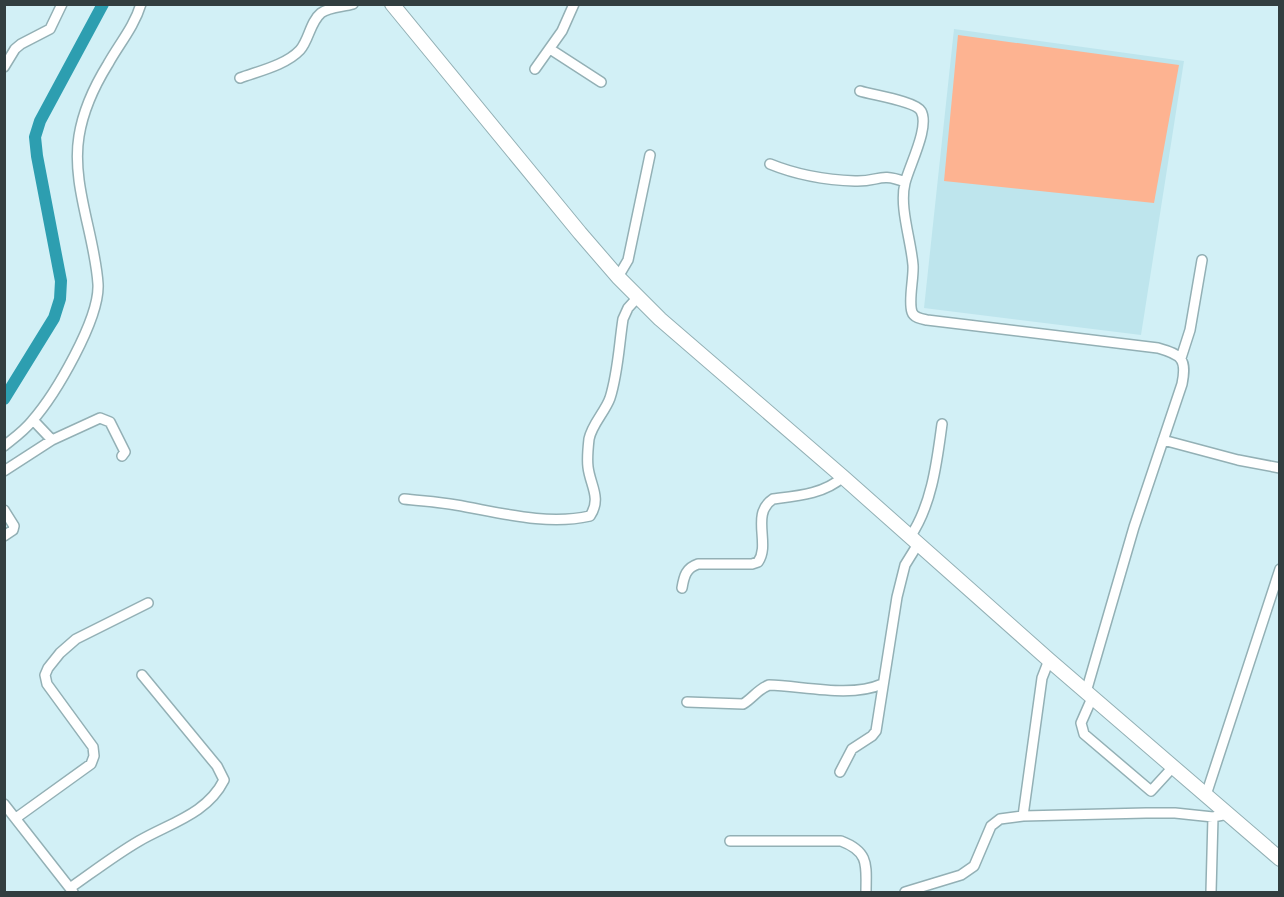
<svg xmlns="http://www.w3.org/2000/svg" width="1284" height="897" viewBox="0 0 1284 897" font-family="'PT Serif',serif">
	<style>
		.built { fill: #bee5ed }
		.green { fill: #fdb391 }
		.lines { fill: none; stroke-linecap: round; stroke-linejoin: round }
		.canal { stroke: #2d9eb0; stroke-width: 12 }
		.street-casing { stroke: #93b0b5; stroke-width: 12 }
		.secondary-casing { stroke: #93b0b5; stroke-width: 16 }
		.street { stroke: #fff; stroke-width: 9 }
		.secondary { stroke: #fff; stroke-width: 14 }
	</style>
	<rect width="100%" height="100%" fill="#d2f0f6"/>
	<path class="built" d="M954,29L1184,61L1141,335L924,308Z"/>
	<path class="green" d="M958,35L1179,65L1154,203L944,181Z"/>
	<g class="lines">
		<path class="canal" d="M4,399L54,318L60,299L61,281L37,156L35,137L40,121L103,4"/>
		<g class="street-casing">
			<path id="street" d="M550,49L601,82
				M4,67L15,49L21,44L50,29L62,4
				M535,69L562,31L574,4
				M240,78C259,71 286,65 300,50C309,40 310,22 321,13C329,7 343,7 353,4
				M860,91C872,95 915,101 921,111C930,127 909,166 905,183C899,207 911,240 913,265C914,278 908,301 912,312C914,318 922,319 927,320L1158,348C1182,355 1187,359 1182,384L1134,527L1086,692
				M770,164C797,175 825,180 855,181C879,182 879,172 905,182
				M618,277L628,260L650,155
				M1181,358L1190,330L1202,260
				M33,420L52,440
				M1163,440L1238,460L1280,468
				M4,446C14,438 24,431 32,421C55,395 100,319 98,284C95,236 71,184 79,136C83,111 95,85 108,64C119,44 134,27 141,4
				M4,471L52,440L100,418L110,422L125,452L122,456
				M404,499C421,501 439,502 456,505C498,512 546,526 590,516C602,498 590,485 588,467C587,459 588,448 589,439C592,424 605,412 610,398C618,373 619,345 623,319L628,308L638,297
				M4,510L14,526L13,530L4,536
				M910,537C932,505 937,461 942,424
				M682,588C684,576 686,568 698,564H752L758,562C771,544 750,514 773,499C797,496 824,494 843,477
				M1092,698L1081,723L1084,734L1151,791L1173,767
				M687,702L743,704C753,698 758,689 769,685C803,686 851,698 882,684
				M840,772L852,749L872,736L876,731L897,597L905,565L918,544
				M1206,795L1280,569
				M4,804L73,892
				M1023,816L1042,678L1049,660
				M16,818L91,764L94,756L93,747L47,684L45,675L48,668L60,653L76,639L148,603
				M730,841H841C870,852 866,866 866,892
				M70,888C93,872 115,855 139,841C170,823 207,814 224,780L217,766L142,675
				M905,892L961,875L974,866L991,826L1000,819L1023,816L1146,813H1175L1213,817L1228,814
				M1211,892L1213,817"/>
		</g>
		<g class="secondary-casing">
			<path id="secondary" d="M392,4L580,233L618,277L660,319L843,477L1049,660L1280,859"/>
		</g>
		<use href="#street" class="street"/>
		<use href="#secondary" class="secondary"/>
	</g>
	<rect width="1284" height="897" fill="none" stroke="#323e40" stroke-width="12"/>
</svg>
